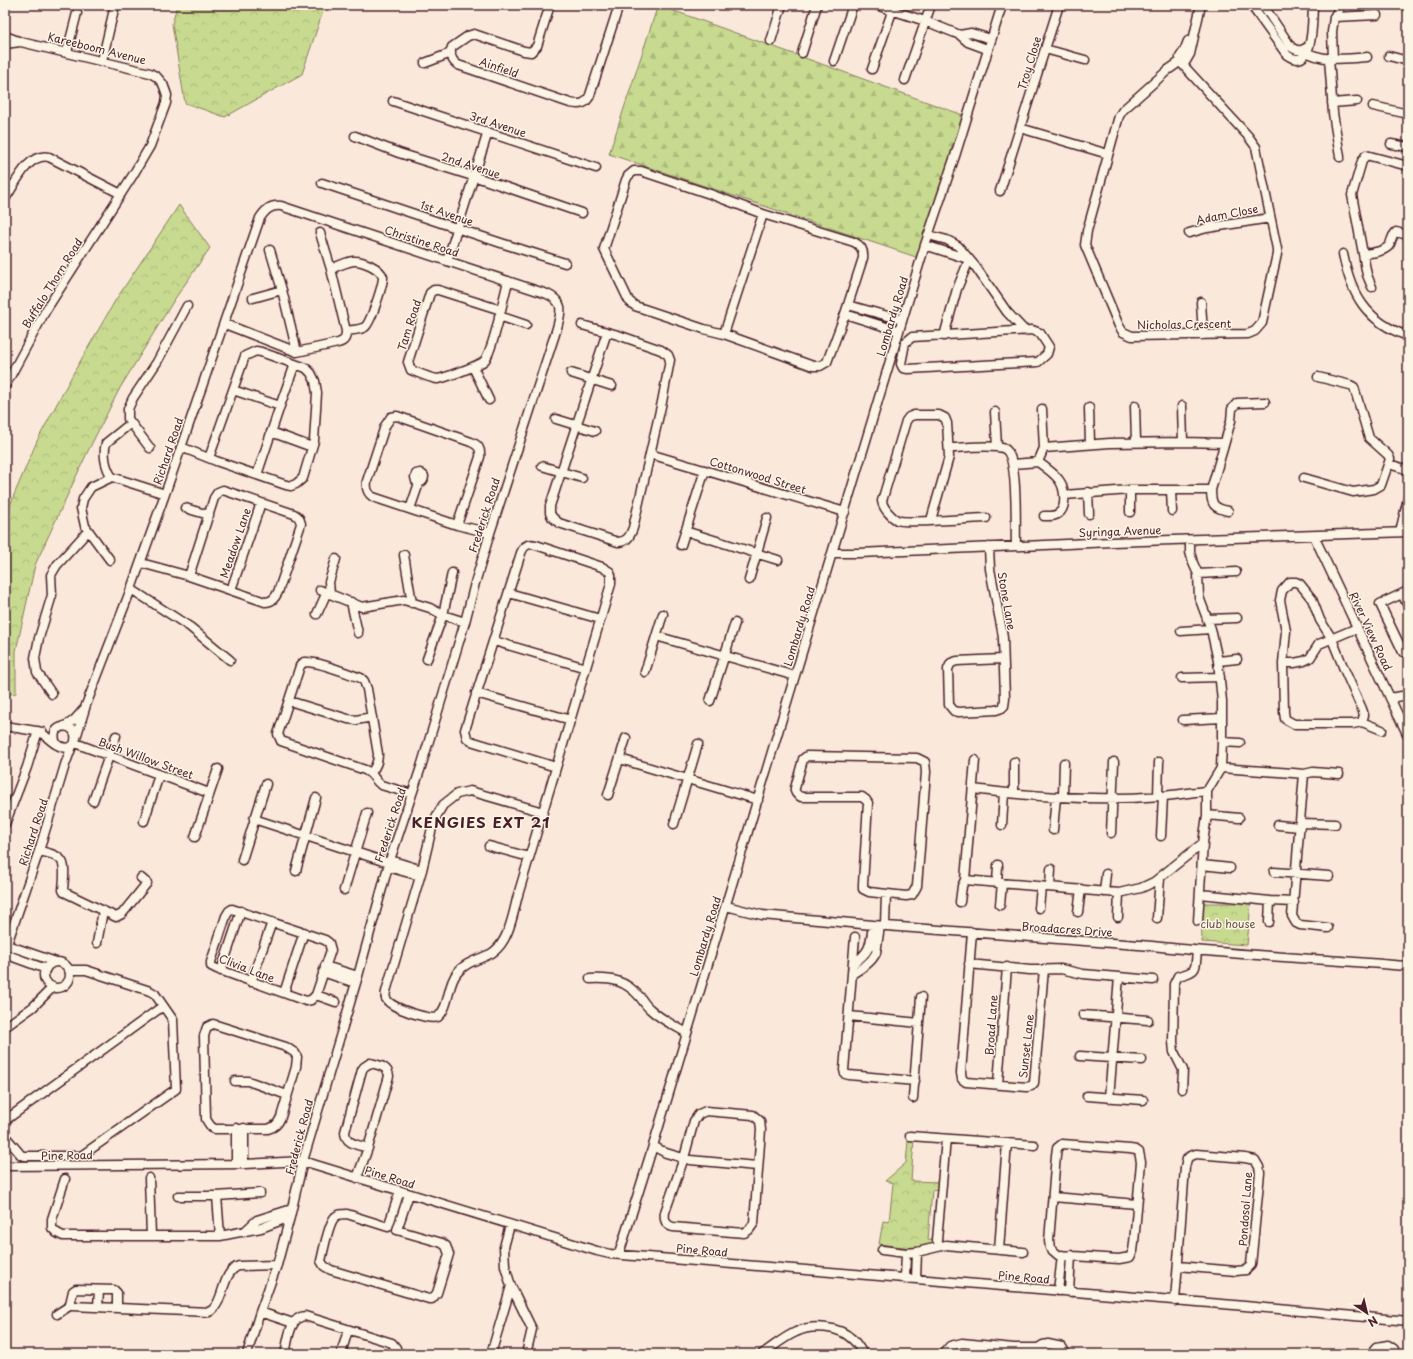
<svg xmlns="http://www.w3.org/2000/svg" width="1413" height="1359" viewBox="0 0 1413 1359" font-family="'Playpen Sans',sans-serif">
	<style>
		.forest { fill: url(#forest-firs); stroke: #887c5d }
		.park { fill: url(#park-crowns); stroke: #887c5d }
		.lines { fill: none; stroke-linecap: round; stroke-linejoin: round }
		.street-casing { stroke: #4a1f2b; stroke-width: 11 }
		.street { stroke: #fcf5e5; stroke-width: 8 }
		.labels { text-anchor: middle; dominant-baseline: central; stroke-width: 3; stroke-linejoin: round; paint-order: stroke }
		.street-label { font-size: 11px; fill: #4a1f2b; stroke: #fcf5e5 }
		.park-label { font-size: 11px; fill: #694e44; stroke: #fcf5e5 }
		.district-label { font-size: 15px; font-weight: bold; letter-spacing: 1px; fill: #4a1f2b; stroke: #fcf5e5 }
	</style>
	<defs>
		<pattern id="forest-firs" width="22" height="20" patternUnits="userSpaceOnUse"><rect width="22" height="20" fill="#c7da8f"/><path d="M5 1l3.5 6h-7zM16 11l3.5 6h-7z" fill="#acbb7c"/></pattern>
		<pattern id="park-crowns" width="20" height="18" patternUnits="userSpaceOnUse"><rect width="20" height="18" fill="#c7da8f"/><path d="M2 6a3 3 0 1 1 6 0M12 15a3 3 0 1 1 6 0" fill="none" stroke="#acbb7c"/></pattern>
	</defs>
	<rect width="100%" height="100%" fill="#fae9db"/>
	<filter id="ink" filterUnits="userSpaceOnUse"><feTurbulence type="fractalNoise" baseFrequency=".025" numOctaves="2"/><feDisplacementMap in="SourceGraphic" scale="8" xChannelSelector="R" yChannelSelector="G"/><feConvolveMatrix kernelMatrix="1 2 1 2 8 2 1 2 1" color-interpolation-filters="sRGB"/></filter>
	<g filter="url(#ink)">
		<path class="forest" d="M658,5L963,115L919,258L609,154Z"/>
		<path class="park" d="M177,5H325L302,74L225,117L185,103L172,24Z
			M179,205L210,248L174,300L120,388L88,451L35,565L16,651V693L5,695V520L14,495L37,441L74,372L115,301Z
			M1201,903H1251L1247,945L1202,942Z
			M914,1140L911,1181L939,1182L938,1189L932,1190L928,1240L935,1241L934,1244L920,1249L879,1244L883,1221L889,1222L893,1183L885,1181L906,1163L908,1141Z"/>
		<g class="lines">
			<g class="street-casing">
				<path id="street" d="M550,5L537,46L531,52L524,51L474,34L468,36L452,47C449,54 452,61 458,65L570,103C579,105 586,105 590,95L619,5
					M876,5L925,21L960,35L968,42L987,49
					M1251,5L1287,55C1315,74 1312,18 1313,5
					M1263,5L1291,47C1298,52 1302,51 1309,46
					M1334,17L1341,5
					M960,35L971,33L991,39
					M5,36L21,42L150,73L157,77L163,84L167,95L166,103L150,146L133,175L46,310L5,386
					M771,41L782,5
					M5,44L20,42
					M1045,49L1085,60
					M1303,50C1320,62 1347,59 1367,57
					M67,52L77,13
					M802,53L817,5
					M1389,56L1408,61
					M1180,57L1184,51L1188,41
					M1329,58L1333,113L1340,157
					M1333,59L1332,32L1334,17L1377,15
					M102,61L115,5
					M834,61L853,5
					M1186,61L1190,54L1201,5
					M425,63L451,53
					M1178,63L1168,70L1123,110L1119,116L1087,231L1085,245L1119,326L1123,332L1132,336L1248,334L1255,331L1262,323L1277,254V249L1256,147L1248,136L1183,65
					M872,69L894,6
					M905,80L931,5
					M393,101L596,168
					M1332,103L1357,101
					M1373,106L1408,114
					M1020,128L1108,154
					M355,136L399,153L482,179L582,213
					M1391,144L1408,147
					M634,171H641L710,194L763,214L854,242C860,245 864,250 863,258L845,314L827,362L820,366H813L724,334L704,329L635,306L629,301L604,249L626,180L628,176Z
					M322,183L501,243L565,263
					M1000,191L1059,5
					M5,199C15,185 28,152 49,157L121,194
					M1189,233L1207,228L1270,218
					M928,235L947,240L958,246L975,266L1007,312L1025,331
					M925,245L968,259
					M270,250L282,290L297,352
					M1343,254C1351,294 1366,322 1408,336
					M1363,254C1371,253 1386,252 1390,244C1392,239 1392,236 1396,232L1408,235
					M447,261L488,132
					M331,269C338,266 346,262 353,261C362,260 380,268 383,277C383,285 371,322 365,327C360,330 352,330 346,331
					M1372,287L1367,275L1352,195L1362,161L1366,155L1408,166
					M434,290H438L501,310C498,323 492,349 485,360C483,364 442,379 437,379C429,378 419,373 411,370L408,362L430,293Z
					M253,298L282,290
					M1201,302L1203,335
					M848,305L902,320
					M501,310L508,281
					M845,314L899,331
					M499,316L526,325
					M225,324L297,352L338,343C345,341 346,338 346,331L331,269L320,233
					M582,325L618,335L661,350L668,355L670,360L662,402L633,528C630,536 627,542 618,542L559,523L552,517L550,513V506L607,332
					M1032,330L1040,333L1049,347L1047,354L1038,362L908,369L903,368L901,364L905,343L912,337Z
					M724,334L763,214
					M944,336L957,289L969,260
					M473,367L489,400
					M571,373L612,386
					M233,390L280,406
					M1135,406L1136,442
					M1182,406L1183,442
					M1089,408L1090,444
					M1042,409L1044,448
					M995,412L997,447
					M556,419L595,431
					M131,423L106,443C103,454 105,467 112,477L165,494
					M271,432L312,447
					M181,447L216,461L286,485L291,486L296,484L303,478L314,441L317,393L315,381L311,373L306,368L261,352L256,351L245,356L209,458
					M150,448L128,419V409L133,398L157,362L187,306
					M950,448C962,448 995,444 1005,449C1019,457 1015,529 1016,546
					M650,454L845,512
					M1038,462L1044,448L1110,443L1183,442L1224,443
					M1013,464L1038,462C1045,467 1054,473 1059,480C1065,488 1067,507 1059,513C1055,517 1049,516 1044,516
					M1389,464L1408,470
					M542,466L582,478
					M257,475L280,406L295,364
					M1304,478L1353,492L1374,489L1381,485L1390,459L1388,455L1369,438L1354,387L1350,385L1318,377
					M223,490L294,514C298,516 300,518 301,524L278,592C275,598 272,602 265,602L189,576L214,498L218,492Z
					M1130,490V512
					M1171,490L1172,511
					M1088,492L1089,514
					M1064,495L1130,490H1211
					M185,508L209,515
					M410,509L419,483C423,482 424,480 424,476L420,473L416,474L415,477L416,481L419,483
					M1228,511C1214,508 1211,505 1211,490L1231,421L1232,409L1237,403L1265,402
					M931,520L949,457L947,423L945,418L939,415H914L909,417L906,421L882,501C883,508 891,517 897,520C904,524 973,518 986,518
					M457,525L480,457C481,448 478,445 471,442L397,416L391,417L385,426L367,481C366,488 367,493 373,497L457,525L490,533
					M685,531L778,560
					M1400,532L1408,498
					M1314,536L1408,736
					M1190,540V552L1193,563L1198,574L1199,597L1211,629L1218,661L1222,701V742L1221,768L1207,791V815L1203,843L1198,921
					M681,545L705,470
					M989,547L990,569L1002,631L1003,638L1005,699L1004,706L1002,708L996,710L959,712L954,711L949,705L948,669L951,663L957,661L1003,659
					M833,553H859L1112,542L1408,532
					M404,555L412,603
					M110,560L85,526L81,508L83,499L91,487L112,477
					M141,563L189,576
					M1198,574L1236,572
					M749,580L767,518
					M131,589L190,627L230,660
					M231,590L261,503
					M320,590L362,607L404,600L430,608L443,615L465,622
					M1408,591L1380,604L1403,652L1408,650
					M330,593L329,582L336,559
					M509,593L600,619
					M1402,594L1408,606
					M351,602L358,633
					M317,614L327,592
					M1207,619L1237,618
					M1181,631L1211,629
					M656,636L795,676
					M494,641L586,668
					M427,659L443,615L452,573
					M1218,661L1237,659
					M1283,663H1294L1304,661L1310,658L1319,644L1357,628
					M645,672L663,614
					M1182,678L1220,677
					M476,693L571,720
					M52,694L37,672L35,658L39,638L52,595L51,575L57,565L88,531
					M1390,698L1408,695
					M289,701L348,719L356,720L372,717
					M710,701L735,623
					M1183,720L1222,718
					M1362,722L1364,715L1362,709L1344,669L1332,639L1320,620L1312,599L1300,584L1296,582H1290L1282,591L1280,600L1286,631L1283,663L1284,712L1285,719L1294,724H1353L1362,722L1382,730
					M5,726L42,732
					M64,726C73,723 77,717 83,710
					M41,732C48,738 60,751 70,747C73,746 75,744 75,741C79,720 47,723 56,743
					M76,738L86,705L131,589L165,494L260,218C266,209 271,205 281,206L547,294C565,302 561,312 557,328L490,533L475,583L465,622L421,767L389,863L358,976L303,1161L290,1217L277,1265L260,1312L247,1354
					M1222,742L1240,743
					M75,743L209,793
					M807,756L917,758L925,762L926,772L917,886L912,895L906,896L869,892L863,889V884L868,803L866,800L862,797H801C797,795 794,793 795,788L802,763L803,759Z
					M620,759L758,800
					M1221,768L1293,773L1304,774L1313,772L1339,774
					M371,773C376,766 378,762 378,754L367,689L364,681L361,678C346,673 319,661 304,662L300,666L278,734L281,741L365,770C374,774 374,780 381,785L412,794
					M1304,774L1292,916L1296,923L1300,925L1328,928
					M973,789C1034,797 1100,801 1162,796C1177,795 1192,792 1207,791
					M1014,793V762
					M608,795L626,738
					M1063,796L1064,763
					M1158,796L1159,762
					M93,801L116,736
					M543,812L470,791L457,794L443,805L437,815L432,828L422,870L387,988C386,992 384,997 387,1000C392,1008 431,1021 438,1017C450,1006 447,985 457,973C465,962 481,959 492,953C509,942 513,914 518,895L611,584V575L610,572L602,567L536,545C528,543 524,545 521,553L465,730L467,738L471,741L556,767
					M1207,815L1239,818
					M254,819L389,863
					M144,821L159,775
					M1301,823L1335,824
					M5,824L27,767L38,731
					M674,824L698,744
					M1002,825L1004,793
					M1278,825L1300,827
					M1053,830L1056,797
					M1111,833L1114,762
					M1161,836L1163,796
					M195,837L218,769
					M489,846L529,857
					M39,851C68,856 65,864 63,890L64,892L116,917L122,914L147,883L141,878
					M242,860L266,784
					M390,860L422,870
					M1202,865L1230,868
					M388,867L420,876
					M296,871L316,798
					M1274,872L1329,876
					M965,880L1119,893L1141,888L1154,882L1203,843
					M997,883L998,865
					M1050,887L1051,869
					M344,890L367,813
					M1104,892L1106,874
					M1200,894L1270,901L1294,902
					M960,902L962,886L965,880L975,760
					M1000,905L1002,883
					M726,906L762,915L873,925L1152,946C1237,955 1323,959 1408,966
					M1039,908L1041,887
					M232,909L325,940L329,943L331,950L316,995L311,1000L306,1001L217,969L211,966V962L226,916L229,911Z
					M1078,912L1081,889
					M1118,917L1119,893
					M1157,918L1160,878
					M1269,922L1270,901
					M885,925L886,894
					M972,932L961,1073L962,1079L966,1082L1027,1087L1031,1086L1034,1083L1044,969
					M855,937L844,1070L845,1074L849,1075L915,1081
					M97,943L103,911
					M7,945L56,962
					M5,950L39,851L65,765L72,746
					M5,954L46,969
					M44 975a13 13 0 1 1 26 0a13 13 0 1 1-26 0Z
					M853,964C871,951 870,946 873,925
					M969,964L1030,970L1061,969L1083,974L1153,980
					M325,966L358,976
					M221,971L241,911
					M323,972L355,983
					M852,974C862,968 871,963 876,953L880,926
					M590,979C612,978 625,980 640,997C643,1001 646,1006 650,1009C660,1019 675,1026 687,1033
					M251,982L272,922
					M284,993L304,932
					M316,995L336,1002
					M1083,1015L1148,1020
					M849,1016L919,1023
					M213,1024L286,1047L295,1053L297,1057L296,1067L281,1117C278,1124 275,1127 268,1129H215C210,1127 209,1124 206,1119L204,1036L207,1027Z
					M5,1027L33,1007L53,987
					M1080,1056L1142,1060
					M235,1081H248L287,1095
					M998,1084L1007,967
					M1182,1089L1183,1070L1174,1052L1173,1042L1174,984L1178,976C1198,971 1195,970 1197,951
					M1087,1096L1143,1100
					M913,1098L921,997
					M1109,1098L1119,977
					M706,1111L753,1115L760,1121L761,1130L754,1223L749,1230L744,1233L673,1227C665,1225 664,1219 665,1212L684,1158L694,1121L699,1114Z
					M5,1121L7,1119L163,1006
					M5,1136L21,1155L24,1156H81L176,1089L173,1020L155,994L150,991L86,970H69
					M910,1136L1034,1145
					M1062,1144L1130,1149L1136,1150L1139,1152L1141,1162L1134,1243L1133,1251L1130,1257L1119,1259L1058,1255L1050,1248L1049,1241L1056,1155L1057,1148Z
					M653,1146L666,1153L690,1160L757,1166
					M236,1164V1128
					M244,1164V1128
					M5,1166L244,1164L303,1161L597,1251L610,1254L1234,1305L1408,1321
					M149,1178L151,1236
					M357,1178L368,1148L389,1076C388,1066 378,1065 370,1063L364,1067L362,1070L345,1132C345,1144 359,1145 368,1148
					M65,1179L52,1219V1228L57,1233L63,1236H220L261,1228L290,1217
					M400,1191L388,1227L347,1214C342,1214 338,1214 335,1217C329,1222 323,1252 321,1261L324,1266L331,1270L429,1299H432L437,1293L449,1254L446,1246L442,1243L397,1230L409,1194
					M178,1196H217L260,1193
					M217,1196L220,1236
					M1053,1197L1137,1204
					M510,1225L504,1247L505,1266L511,1286L532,1329L526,1354
					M244,1232L257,1220L292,1209
					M940,1246L937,1240L946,1139
					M882,1250L906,1253L917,1252L946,1245L1023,1252
					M999,1250L1007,1143
					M619,1254L653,1146L925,245L955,156L1002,5
					M905,1279L906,1253
					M916,1279L917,1252
					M1058,1291L1062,1255
					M1069,1292L1071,1255
					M1175,1301L1185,1167L1187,1159L1190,1156L1196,1154L1245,1158L1255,1160L1259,1167L1260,1173L1251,1265L1246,1270L1236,1271L1178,1266
					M98,1307L99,1290
					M117,1308V1293L114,1290L76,1289L73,1291L70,1304L72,1306L209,1312C225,1304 221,1271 239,1266L277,1265
					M260,1312L293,1323
					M57,1314L71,1305
					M1038,1348L1042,1351L1049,1354
					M285,1354C288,1342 289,1317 305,1316L392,1343L396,1348L398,1354
					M341,1354L348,1330
					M491,1354L511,1286
					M762,1354C773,1347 784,1337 796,1332C812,1324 839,1326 852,1339C857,1343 860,1349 863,1354
					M943,1354L950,1346L962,1343L1014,1348H1038L1043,1345L1048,1344L1062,1347L1066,1354
					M1371,1354L1377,1347L1388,1345L1394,1349V1354"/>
			</g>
			<use href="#street" class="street"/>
		</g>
	</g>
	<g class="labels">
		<g class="street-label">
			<text transform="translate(97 48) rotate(14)">Kareeboom Avenue</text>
			<text transform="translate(1029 63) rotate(-73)">Troy Close</text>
			<text transform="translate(499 67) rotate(19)">Ainfield</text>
			<text transform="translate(498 124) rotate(18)">3rd Avenue</text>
			<text transform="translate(471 165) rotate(18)">2nd Avenue</text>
			<text transform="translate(447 213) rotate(19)">1st Avenue</text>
			<text transform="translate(1227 214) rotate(-11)">Adam Close</text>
			<text transform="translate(422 241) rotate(18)">Christine Road</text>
			<text transform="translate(52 283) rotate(-58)">Buffalo Thorn Road</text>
			<text transform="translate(892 316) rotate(-73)">Lombardy Road</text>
			<text transform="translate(1184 324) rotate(-1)">Nicholas Crescent</text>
			<text transform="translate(409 325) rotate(-72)">Tam Road</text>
			<text transform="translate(168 451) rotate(-71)">Richard Road</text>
			<text transform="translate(758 475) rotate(17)">Cottonwood Street</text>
			<text transform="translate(484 515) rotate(-72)">Frederick Road</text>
			<text transform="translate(1120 531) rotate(-2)">Syringa Avenue</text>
			<text transform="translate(235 543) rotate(-71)">Meadow Lane</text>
			<text transform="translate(1007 601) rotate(80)">Stone Lane</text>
			<text transform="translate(799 626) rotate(-73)">Lombardy Road</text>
			<text transform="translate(1371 631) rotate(65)">River View Road</text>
			<text transform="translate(146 758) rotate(20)">Bush Willow Street</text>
			<text transform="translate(390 825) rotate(-72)">Frederick Road</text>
			<text transform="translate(33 832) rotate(-72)">Richard Road</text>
			<text transform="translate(1067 929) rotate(4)">Broadacres Drive</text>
			<text transform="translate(705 936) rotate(-73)">Lombardy Road</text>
			<text transform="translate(247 968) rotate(21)">Clivia Lane</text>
			<text transform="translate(991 1025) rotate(-86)">Broad Lane</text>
			<text transform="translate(1026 1046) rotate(-84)">Sunset Lane</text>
			<text transform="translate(299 1137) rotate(-75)">Frederick Road</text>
			<text transform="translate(67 1155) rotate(-1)">Pine Road</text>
			<text transform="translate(390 1177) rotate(17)">Pine Road</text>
			<text transform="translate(1245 1209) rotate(-86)">Pondosol Lane</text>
			<text transform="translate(702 1250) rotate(5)">Pine Road</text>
			<text transform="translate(1024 1277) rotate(5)">Pine Road</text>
		</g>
		<g class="park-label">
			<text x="1228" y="923">club house</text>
		</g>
		<g class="district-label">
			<text x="481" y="821">KENGIES EXT 21</text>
		</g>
	</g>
	<rect width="1413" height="1359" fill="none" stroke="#fcf5e5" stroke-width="20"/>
	<rect x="10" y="10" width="1393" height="1339" fill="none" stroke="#4a1f2b" stroke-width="1.5" filter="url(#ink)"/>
	<g transform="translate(1367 1313) rotate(145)" stroke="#fcf5e5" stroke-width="3" paint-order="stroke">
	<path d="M0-3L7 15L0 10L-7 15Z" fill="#4a1f2b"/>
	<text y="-6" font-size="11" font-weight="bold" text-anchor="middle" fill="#4a1f2b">N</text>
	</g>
</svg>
